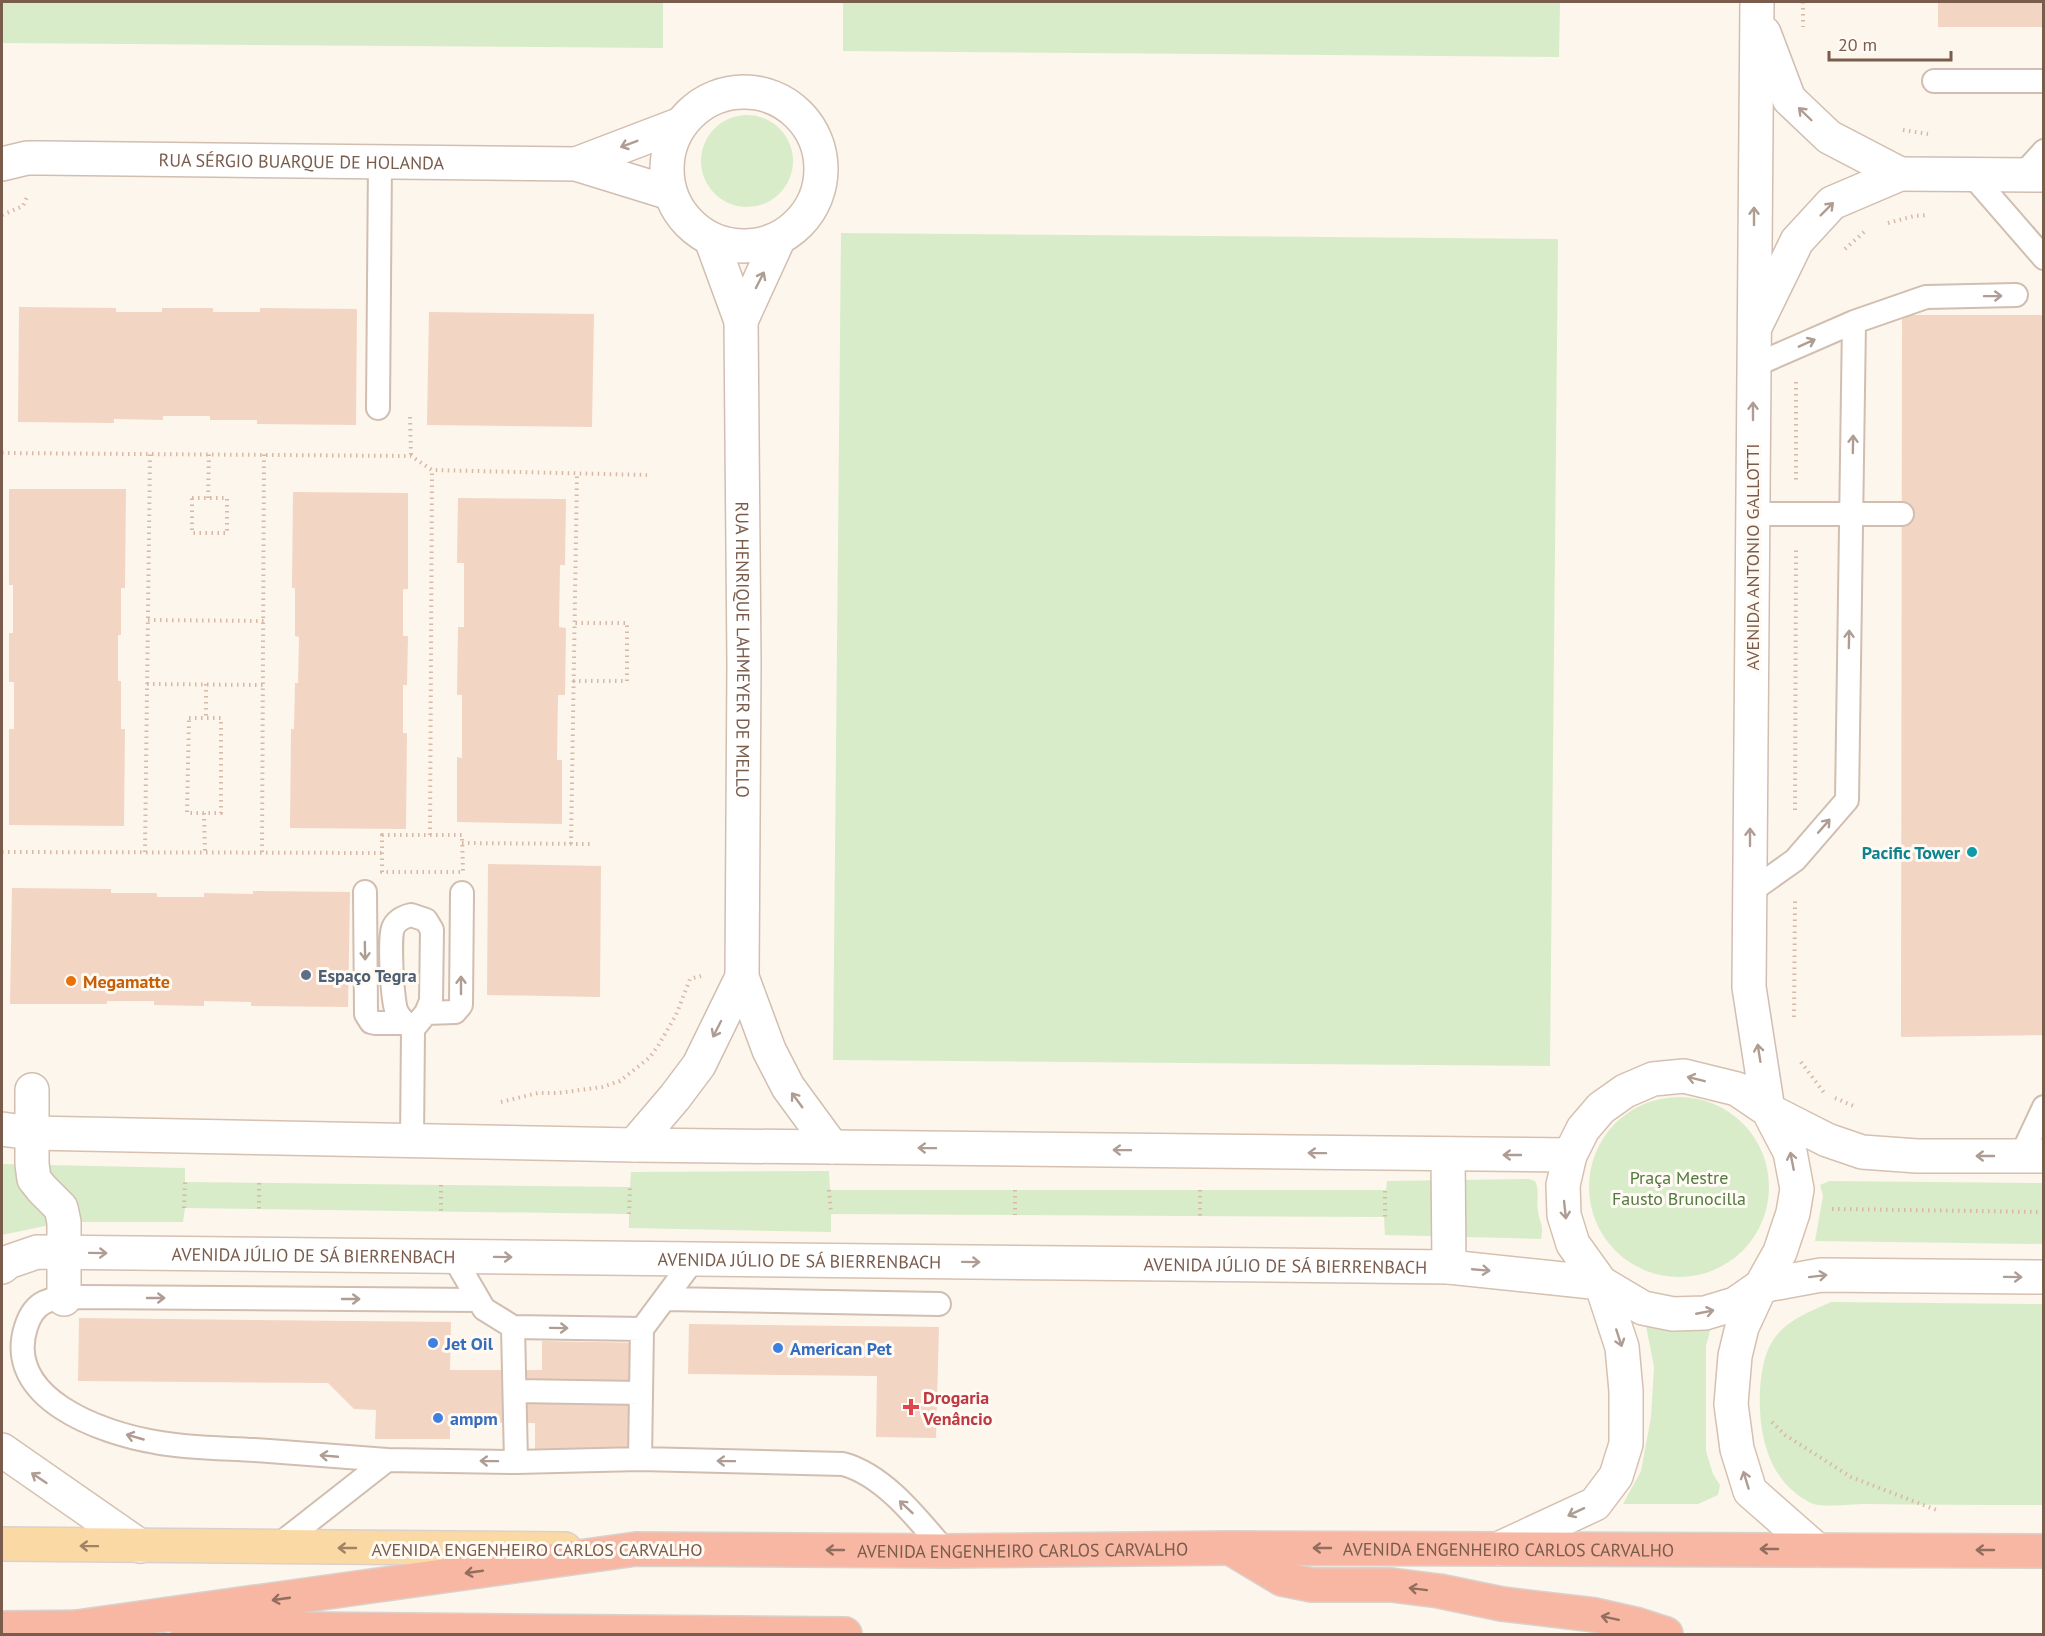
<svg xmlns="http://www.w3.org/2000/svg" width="2045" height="1636" viewBox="0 0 2045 1636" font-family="'PT Sans',sans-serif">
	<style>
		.green { fill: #d8ecc9 }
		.building { fill: #f3d5c3 }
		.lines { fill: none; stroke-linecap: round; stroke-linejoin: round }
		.lane-casing { stroke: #d1beb0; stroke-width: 26 }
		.street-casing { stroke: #d1beb0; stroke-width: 36 }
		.secondary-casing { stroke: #d6c0b0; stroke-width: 36 }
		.primary-casing { stroke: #dad1cd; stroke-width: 36 }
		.highway-casing { stroke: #dad1cd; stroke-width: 36 }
		.path { stroke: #d9b8a5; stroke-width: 4; stroke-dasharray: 1.5 4.5; stroke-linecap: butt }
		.lane { stroke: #fff; stroke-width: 22 }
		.street { stroke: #fff; stroke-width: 33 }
		.secondary { stroke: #fff; stroke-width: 33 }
		.primary { stroke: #fbd9a5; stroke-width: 33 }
		.highway { stroke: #f7b7a3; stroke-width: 33 }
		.oneway { stroke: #af9d94 }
		.oneway2 { stroke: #a18267 }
		.oneway3 { stroke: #936e5e }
		.culture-dot { fill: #0f9aa8; stroke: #fffaf3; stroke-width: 2 }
		.service-dot { fill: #5c6f8a; stroke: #fffaf3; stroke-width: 2 }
		.food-dot { fill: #e8710a; stroke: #fffaf3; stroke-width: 2 }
		.shop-dot { fill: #3f7fe0; stroke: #fffaf3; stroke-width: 2 }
		.health-dot { fill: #e0444e; stroke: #fffaf3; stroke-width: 2 }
		.labels { text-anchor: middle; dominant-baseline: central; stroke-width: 6; stroke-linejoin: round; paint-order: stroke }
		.street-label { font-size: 18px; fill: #7a5c4d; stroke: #fffaf3 }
		.culture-label { font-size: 18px; font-weight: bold; fill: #0d838f; stroke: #fffaf3; text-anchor: end }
		.service-label { font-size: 18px; font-weight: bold; fill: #4e5e75; stroke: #fffaf3; text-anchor: start }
		.food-label { font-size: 18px; font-weight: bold; fill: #c56008; stroke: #fffaf3; text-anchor: start }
		.park-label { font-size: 18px; fill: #537a41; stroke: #fffaf3 }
		.shop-label { font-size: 18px; font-weight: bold; fill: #366cbe; stroke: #fffaf3; text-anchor: start }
		.health-label { font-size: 18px; font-weight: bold; fill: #be3a42; stroke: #fffaf3; text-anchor: start }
	</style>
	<rect width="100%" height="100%" fill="#fdf6ec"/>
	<path class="green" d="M2,2H663V48L2,43Z
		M843,2H1560L1559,57L843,51Z
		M701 161a46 46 0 1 1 92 0a46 46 0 1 1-92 0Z
		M841,233L1558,239L1550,1066L833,1060Z
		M1589 1187a90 90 0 1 1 180 0a90 90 0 1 1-180 0Z
		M2,1164L185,1168V1182L630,1187L631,1172L829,1171L830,1190H1386L1387,1181L1529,1179L1535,1181C1540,1191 1536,1201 1538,1211C1540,1225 1544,1223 1541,1239L1385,1235L1384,1217L831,1214V1232L629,1228V1214L185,1208L183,1222H64L2,1235Z
		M1829,1181L2043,1183V1244L1815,1241L1823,1196L1820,1185Z
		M1831,1302L2043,1304V1505C1984,1505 1925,1505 1865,1504C1852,1504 1822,1508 1811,1503C1768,1482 1758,1433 1760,1390C1764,1334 1782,1323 1831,1302Z
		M1712,1324L1706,1346V1451L1713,1474L1720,1485L1718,1495L1698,1504H1623L1641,1471L1651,1417L1654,1367L1646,1326C1669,1332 1690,1334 1712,1324Z"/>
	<path class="building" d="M1938,2H2044V27H1938Z
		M19,307L116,308V312H162V308H213V312H260V308L357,309L356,425L257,424V420H210V416H163V420L114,419V423L18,422Z
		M429,312L594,314L592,427L427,425Z
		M1902,315H2044V1035L1901,1037Z
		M9,489H126L125,588H121V635H118V681H121V729H125L124,826L9,825V729H14V682H9V633H13V585H9Z
		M293,492L408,493V589H403V636H408L407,685H403V733H407L406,829L290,828L291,729H294L295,683H298L299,637L295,636V588H292Z
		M458,498L566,499L565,565H560L559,627L566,628L565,695H558L557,760H562V824L457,822V757L462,758V695H457L458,627H464V563H457Z
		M488,864L601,866L600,997L487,995Z
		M12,888L111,889V893H157V897H204V893L253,894V891L350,892L348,1007L251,1006V1002L204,1001V1006L154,1005V1001H107V1004H10Z
		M79,1318L451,1322L450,1370H542V1341L649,1343L645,1452L535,1450V1423L450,1422V1439H375L376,1410L354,1409L328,1383L78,1381Z
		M689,1324L939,1327L936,1438L876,1437L877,1376L688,1374Z"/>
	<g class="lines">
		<g class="lane-casing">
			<path id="lane" d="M1934,81H2044
				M1971,174L2044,258
				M2022,175L2044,151
				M1753,366L1854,322L1926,297L2016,295
				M378,408L380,161
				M1752,514H1902
				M365,892L366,1014L371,1022L375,1023H406
				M1750,892L1795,860L1847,800L1854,322
				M426,1013L455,1012L461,1005L462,893
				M412,1141L413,1029L426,1013L431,1001L432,930L426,920L411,915C403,917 396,921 393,928C389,938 392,1003 397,1012C400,1019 407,1024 413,1029
				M2021,1156L2044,1107
				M453,1256L484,1309L513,1327L642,1329L694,1259
				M665,1299L939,1304
				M513,1327L516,1462
				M515,1391L641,1393
				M640,1459L642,1329
				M387,1460C348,1457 308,1454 269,1451C232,1448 190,1449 155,1442C101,1433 3,1398 26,1327C36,1295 56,1299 84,1297L478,1300
				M276,1547L387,1460L516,1462L640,1459L843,1464C884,1475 918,1519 945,1551"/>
		</g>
		<g class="street-casing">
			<g id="street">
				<path d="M1757,2L1749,987L1768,1110"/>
				<circle cx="744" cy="169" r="77"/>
				<path id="s1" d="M2,164L27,158H42L576,164L670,193"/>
				<path d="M576,164L681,124"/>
				<path d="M1900,174L2044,175"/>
				<path id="s2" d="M711,239L741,321L744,664L742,977L769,1050L788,1087L832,1147"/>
				<path d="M741,321L779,238"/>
				<path d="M1757,323L1797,241L1832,203L1900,174L1829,137L1789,99L1764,33"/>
				<path d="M32,1090V1164L34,1179L42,1189L61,1208L64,1222V1299"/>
				<path d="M634,1145L675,1097L699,1065L742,977"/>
				<path d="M1448,1154L1449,1267"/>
			</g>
		</g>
		<g class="secondary-casing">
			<g id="secondary">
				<path d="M1768,1110L1790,1152L1797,1189L1793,1213L1780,1252L1761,1286L1735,1304L1705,1313L1673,1314L1643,1308L1601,1283L1573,1244L1564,1215L1563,1185L1570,1155L1583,1129L1601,1108L1625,1091L1653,1079L1684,1076L1737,1089L1768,1110L1827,1140L1862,1152L1917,1156H2044"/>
				<path d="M2,1129L32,1133L634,1145L1570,1155"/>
				<path id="s3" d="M2,1267L8,1262L37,1252L1449,1267L1601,1283L1622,1347L1626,1391V1444L1616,1476L1595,1504L1498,1549"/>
				<path d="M2,1450L140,1546"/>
				<path d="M1817,1550L1750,1491L1737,1449L1731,1404L1735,1356L1742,1327L1761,1286L1821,1275L2044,1277"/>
			</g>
		</g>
		<g class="primary-casing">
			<path id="primary" d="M2,1544L565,1549"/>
		</g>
		<g class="highway-casing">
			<g id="highway">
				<path d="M1232,1549L1282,1579L1312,1585H1391L1439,1591L1502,1604L1595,1615L1635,1624L1666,1634"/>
				<path id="s4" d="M77,1627L636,1549L945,1551L1230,1548L2044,1551"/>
				<path d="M2,1628L99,1627"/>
				<path d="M187,1628L845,1634"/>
			</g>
		</g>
		<path class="path" d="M1803,2V27
			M1903,130L1928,134
			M2,215L23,206L27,197
			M1888,223L1914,216L1929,215
			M1845,249L1864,232
			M1796,382V483
			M410,417L411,456
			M2,453L411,456L432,470L647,475
			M192,498H227V533H192Z
			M208,498L209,454
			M148,620L264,621
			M573,681H627V623H574
			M147,684L263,685
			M206,684V718
			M189,718H221V813H187Z
			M1795,810L1796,547
			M204,813L205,852
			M382,835H462L463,872H382Z
			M430,835L432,470
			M462,843L592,844
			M571,844L577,473
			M2,852L382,853
			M145,852L150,454
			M262,852L264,454
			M1794,1017L1795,901
			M1801,1062L1825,1094
			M1835,1098L1856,1107
			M501,1102L538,1093H558L602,1087L620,1081L649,1058L658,1046L676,1015L690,979L701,976
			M259,1183V1210
			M441,1185V1212
			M829,1190L831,1214
			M1015,1190V1215
			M1200,1190V1216
			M1385,1191V1217
			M184,1208L185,1182
			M1832,1209L2044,1212
			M629,1214L630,1187
			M1772,1422L1785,1435L1851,1477L1939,1511"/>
		<use href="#lane" class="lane"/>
		<use href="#street" class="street"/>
		<use href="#secondary" class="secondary"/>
		<use href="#primary" class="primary"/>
		<use href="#highway" class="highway"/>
	</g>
	<defs><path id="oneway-shaft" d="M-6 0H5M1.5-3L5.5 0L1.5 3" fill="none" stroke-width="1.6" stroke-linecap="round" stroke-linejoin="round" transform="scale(1.5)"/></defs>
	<g class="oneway">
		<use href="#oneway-shaft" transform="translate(1805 114) rotate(-136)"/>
		<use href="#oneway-shaft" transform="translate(629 144) rotate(159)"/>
		<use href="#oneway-shaft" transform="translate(1827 209) rotate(-45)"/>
		<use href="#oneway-shaft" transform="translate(1754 216) rotate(-90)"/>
		<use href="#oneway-shaft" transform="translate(760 280) rotate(-63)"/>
		<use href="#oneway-shaft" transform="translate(1993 296) rotate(-1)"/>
		<use href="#oneway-shaft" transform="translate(1807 343) rotate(-24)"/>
		<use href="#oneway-shaft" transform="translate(1753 411) rotate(-90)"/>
		<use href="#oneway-shaft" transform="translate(1853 444) rotate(-89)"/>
		<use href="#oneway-shaft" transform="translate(1849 639) rotate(-89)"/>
		<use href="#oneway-shaft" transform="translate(1824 826) rotate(-49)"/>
		<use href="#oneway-shaft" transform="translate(1750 837) rotate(-90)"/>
		<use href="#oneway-shaft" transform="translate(365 951) rotate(89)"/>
		<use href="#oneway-shaft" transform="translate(461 985) rotate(-90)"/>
		<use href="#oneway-shaft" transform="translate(717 1029) rotate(117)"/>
		<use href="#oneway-shaft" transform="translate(1759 1053) rotate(-99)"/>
		<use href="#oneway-shaft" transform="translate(1696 1079) rotate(-166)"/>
		<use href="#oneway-shaft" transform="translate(797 1100) rotate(-126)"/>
		<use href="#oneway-shaft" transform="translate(927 1148) rotate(-179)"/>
		<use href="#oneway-shaft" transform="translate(1122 1150) rotate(-179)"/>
		<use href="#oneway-shaft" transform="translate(1317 1153) rotate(-179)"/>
		<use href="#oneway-shaft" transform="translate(1512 1155) rotate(-180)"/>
		<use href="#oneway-shaft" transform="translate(1985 1156) rotate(-180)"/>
		<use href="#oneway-shaft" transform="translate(1792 1161) rotate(-101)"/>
		<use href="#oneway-shaft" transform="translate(1565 1210) rotate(84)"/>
		<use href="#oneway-shaft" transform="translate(98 1253) rotate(1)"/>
		<use href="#oneway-shaft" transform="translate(503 1257) rotate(1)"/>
		<use href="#oneway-shaft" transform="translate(971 1262) rotate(1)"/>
		<use href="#oneway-shaft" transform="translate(1481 1270) rotate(5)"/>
		<use href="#oneway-shaft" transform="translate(1818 1276) rotate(-7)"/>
		<use href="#oneway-shaft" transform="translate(2013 1277) rotate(1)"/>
		<use href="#oneway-shaft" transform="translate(156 1298)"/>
		<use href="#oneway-shaft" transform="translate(351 1299)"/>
		<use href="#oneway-shaft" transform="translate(1705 1312) rotate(-11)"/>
		<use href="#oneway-shaft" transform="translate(559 1328) rotate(1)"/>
		<use href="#oneway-shaft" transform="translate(1619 1338) rotate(72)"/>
		<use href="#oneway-shaft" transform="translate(135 1437) rotate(-164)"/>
		<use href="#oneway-shaft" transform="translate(329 1456) rotate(-175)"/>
		<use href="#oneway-shaft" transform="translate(489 1461) rotate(-179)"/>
		<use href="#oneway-shaft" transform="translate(726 1461) rotate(-179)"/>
		<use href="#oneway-shaft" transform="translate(39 1478) rotate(-146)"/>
		<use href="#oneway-shaft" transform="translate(1746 1480) rotate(-107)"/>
		<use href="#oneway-shaft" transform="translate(906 1507) rotate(-137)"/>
		<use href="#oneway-shaft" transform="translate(1576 1512) rotate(155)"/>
	</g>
	<g class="oneway2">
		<use href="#oneway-shaft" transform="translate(89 1546) rotate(-179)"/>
		<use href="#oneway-shaft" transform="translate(347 1548) rotate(-180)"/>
	</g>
	<g class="oneway3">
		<use href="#oneway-shaft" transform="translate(1322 1548) rotate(-180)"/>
		<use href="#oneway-shaft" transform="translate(1769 1549) rotate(-180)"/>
		<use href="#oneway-shaft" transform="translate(835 1550) rotate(-180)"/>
		<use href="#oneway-shaft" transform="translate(1985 1550) rotate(-180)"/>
		<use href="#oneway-shaft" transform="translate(474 1572) rotate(172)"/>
		<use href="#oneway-shaft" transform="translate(1418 1589) rotate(-173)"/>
		<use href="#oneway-shaft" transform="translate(281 1599) rotate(172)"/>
		<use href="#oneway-shaft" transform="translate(1610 1618) rotate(-168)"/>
	</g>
	<circle class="culture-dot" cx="1972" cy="852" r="6"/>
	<circle class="service-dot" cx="306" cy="975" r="6"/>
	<circle class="food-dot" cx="71" cy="981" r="6"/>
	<g class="shop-dot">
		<circle cx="433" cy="1343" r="6"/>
		<circle cx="778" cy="1348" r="6"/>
		<circle cx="438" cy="1418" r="6"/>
	</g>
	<path class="health-dot" d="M908 1398h6v6h6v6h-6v6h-6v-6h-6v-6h6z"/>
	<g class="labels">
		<g class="street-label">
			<text stroke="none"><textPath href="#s1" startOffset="300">RUA SÉRGIO BUARQUE DE HOLANDA</textPath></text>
			<text transform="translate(1752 557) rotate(-90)">AVENIDA ANTONIO GALLOTTI</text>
			<text stroke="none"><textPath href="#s2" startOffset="416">RUA HENRIQUE LAHMEYER DE MELLO</textPath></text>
			<text stroke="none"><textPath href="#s3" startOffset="315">AVENIDA JÚLIO DE SÁ BIERRENBACH</textPath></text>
			<text stroke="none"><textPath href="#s3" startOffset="801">AVENIDA JÚLIO DE SÁ BIERRENBACH</textPath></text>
			<text stroke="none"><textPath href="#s3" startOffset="1287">AVENIDA JÚLIO DE SÁ BIERRENBACH</textPath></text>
			<text x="537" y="1549">AVENIDA ENGENHEIRO CARLOS CARVALHO</text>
			<text stroke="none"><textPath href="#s4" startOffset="951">AVENIDA ENGENHEIRO CARLOS CARVALHO</textPath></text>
			<text stroke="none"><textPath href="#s4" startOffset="1437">AVENIDA ENGENHEIRO CARLOS CARVALHO</textPath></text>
		</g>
		<g class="culture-label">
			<text x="1960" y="852">Pacific Tower</text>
		</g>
		<g class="service-label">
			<text x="318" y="975">Espaço Tegra</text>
		</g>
		<g class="food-label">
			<text x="83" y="981">Megamatte</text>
		</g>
		<g class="park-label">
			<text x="1679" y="1177">Praça Mestre<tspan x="1679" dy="21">Fausto Brunocilla</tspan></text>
		</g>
		<g class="shop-label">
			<text x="445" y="1343">Jet Oil</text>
			<text x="790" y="1348">American Pet</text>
			<text x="450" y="1418">ampm</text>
		</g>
		<g class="health-label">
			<text x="923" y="1397">Drogaria<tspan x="923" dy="21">Venâncio</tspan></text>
		</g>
	</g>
	<rect width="2045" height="1636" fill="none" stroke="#7a5c4d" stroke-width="6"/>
	<path d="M1829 51v9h122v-9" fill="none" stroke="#7a5c4d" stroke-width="3"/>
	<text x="1838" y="51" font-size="18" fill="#7a5c4d" stroke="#fffaf3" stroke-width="4.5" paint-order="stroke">20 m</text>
</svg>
